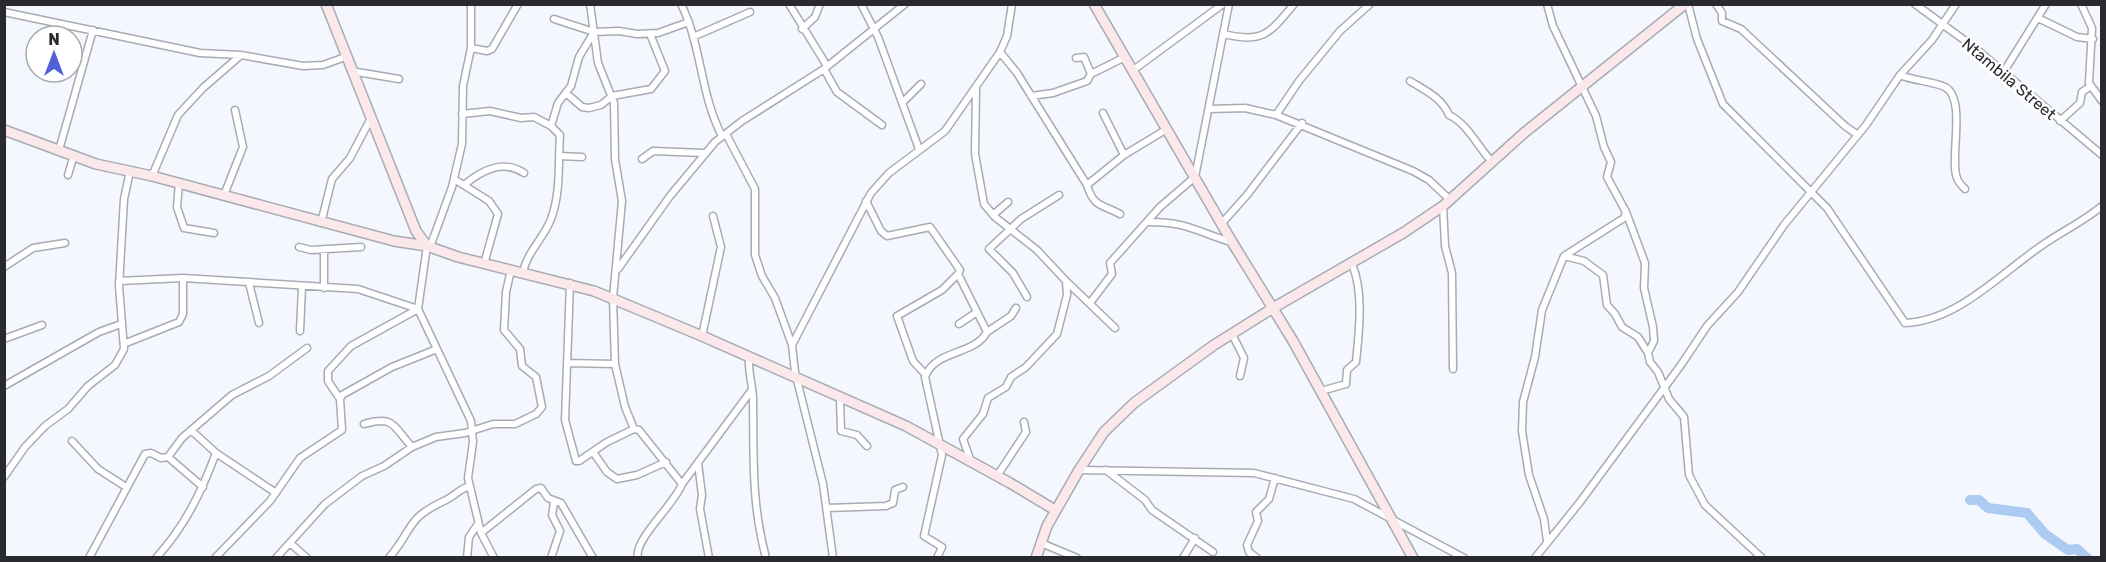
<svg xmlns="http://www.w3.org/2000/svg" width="2106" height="562" viewBox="0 0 2106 562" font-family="Rubik,sans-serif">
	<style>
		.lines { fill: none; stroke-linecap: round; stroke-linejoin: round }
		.river { stroke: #adcbf0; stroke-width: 10 }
		.street-casing { stroke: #a8abb3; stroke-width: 9 }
		.secondary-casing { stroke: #a8abb3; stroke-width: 12 }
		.street { stroke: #fff; stroke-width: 6 }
		.secondary { stroke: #fbe8eb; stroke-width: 9 }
		.labels { text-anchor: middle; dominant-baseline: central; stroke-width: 5; stroke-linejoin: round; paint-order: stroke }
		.street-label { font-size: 16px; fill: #292a2d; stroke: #fff }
	</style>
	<rect width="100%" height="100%" fill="#f4f7fe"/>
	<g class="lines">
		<path class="river" d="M1970,500H1979L1988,508L2027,513L2045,534L2068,550L2077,549L2087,558"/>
		<g class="street-casing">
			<path id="street" d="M590,4L598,63L614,103L615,159L622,201L613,298L615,364L625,407L634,429L639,430L682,484C675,504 633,540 638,558
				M681,4C702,46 700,94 722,136
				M789,4L827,66
				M861,4L878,37L919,149
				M1547,4L1553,26L1596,116L1604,147L1611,162L1607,177L1626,212L1645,263L1644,288L1653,327L1654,341L1648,353L1650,362L1658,372L1669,399L1684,417L1689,475L1705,505L1762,558
				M1688,4L1697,39L1723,104L1827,208L1905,323C1958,321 2002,272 2044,244C2063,231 2084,221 2102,206
				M1716,4L1722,13V21L1741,29L1845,126L1858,135
				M1915,4L1975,48L2102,155
				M2081,4L2092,28L2089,83L2102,101
				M4,12L200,53L241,55L303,66L323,65L345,57
				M2038,18L2077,37L2093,39
				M554,19L594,32L619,31L637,34L658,33L689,22
				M802,29L815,17L820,4
				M1224,34C1263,44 1270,33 1294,4
				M693,37L750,12
				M471,48L487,51L492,49L518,4
				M1000,52L1017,73L1087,185
				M1076,58L1084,57L1091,74
				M824,69L837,92L882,125
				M351,71L399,79
				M1132,71L1223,4
				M2003,73L2046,4
				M1900,75C1914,81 1932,81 1945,87C1967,99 1949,159 1957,178C1958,182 1962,186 1965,189
				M1410,81C1426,91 1442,98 1449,115C1467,123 1478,147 1492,162
				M566,93L582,107L589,108L601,105L612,96L651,89L665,71L650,34
				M1031,96L1053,93L1087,81L1091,74L1125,57
				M903,102L921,84
				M1209,109L1245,108L1276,115L1413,171L1429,180L1450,200
				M1103,113L1124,155
				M462,114L490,111L521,118L534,117L551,126
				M1276,115L1299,81L1340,31L1370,4
				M2060,121L2080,103L2082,92L2091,86
				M726,134L755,189V255L762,276L775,298L792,345L795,372L823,484L833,558
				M59,150L93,30
				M559,156L582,157
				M642,159L653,151L704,153
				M68,175L74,155
				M152,176L178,115L203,88L241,55
				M454,179L489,201L498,214L484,264
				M179,183L177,207L184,228L214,233
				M464,185C482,170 503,159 524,173
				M224,195L243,147L235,110
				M866,201L881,231L887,236L930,227L960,270L958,274L987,332C974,356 935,349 925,377L942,455L924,536L942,547L937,558
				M1443,206L1445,246L1452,273L1453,369
				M1120,214C1102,204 1094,208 1087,185L1124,155L1167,129
				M993,215L1008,202
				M1149,222C1188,222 1197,232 1231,242
				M321,223L332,179L350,158L371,118
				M1222,223L1247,195L1302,123
				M427,246L418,309L471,421L473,442L468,478L481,533L494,558
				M299,247L311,250L361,247
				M430,247L452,187L462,144L463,86L471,48V4
				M1564,256L1584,261L1603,275L1607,305L1615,314L1622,327L1638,337L1648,353
				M4,267L33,248L65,243
				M618,269L670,196L715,142L742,121L824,69L905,4
				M523,272C527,252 544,238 551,219C561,193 558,163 560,135L551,126L558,103L571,86L579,57L594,32
				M119,281L183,278L358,289L418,309
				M1066,281L1115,328
				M249,283L259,323
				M570,283L565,420L576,461H579L607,442L634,429
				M324,288V250
				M1027,297L1013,273L989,249L1021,219L1059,195
				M1090,303L1112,274L1110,263L1160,207L1195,177L1229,4
				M959,324L977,312
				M300,331L302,287
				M987,332L1011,316L1016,308
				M1232,334L1244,358L1240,376
				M702,336L721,247L713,216
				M4,339L42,325
				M126,343L179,322L183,314V278
				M792,345L871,193L889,173L945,131L1000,52L1007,36L1012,4
				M749,358C748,373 753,386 753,400C754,457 751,502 766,558
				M567,363L615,364
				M925,374L913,361L897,316L942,290L958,274
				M4,386L99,332L121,324
				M1321,391L1346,384L1347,370L1356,362C1359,332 1364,292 1352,264
				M340,399L328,381V371L351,346L418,309
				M840,399L841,431L857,435L867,446
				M364,424C394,415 393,426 412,447
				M72,441L98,469L126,487
				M593,452L607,472L617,479L637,475L666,462
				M216,453L276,493
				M168,457L203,487
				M971,462L963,439L983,414L988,398L1006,387L1011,377L1026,367L1057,334L1067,295L1066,281L1037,250L995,217L984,204L975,154L976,88
				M698,463L702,495L700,509L709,558
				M1079,470L1254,473L1354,499L1464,558
				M1106,470L1145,500L1152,510L1213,552
				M997,476L1026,432L1024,422
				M4,477L25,447L45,426L68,409L88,386L115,365L124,349L119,286L124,199L130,171
				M682,484L751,391
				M827,508L886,506L893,503L895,490L903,487
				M481,533L536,489L541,488L548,498L561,503L593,558
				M1547,541L1544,519L1529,475L1522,431L1523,402L1535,357L1542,310L1564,256L1624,218L1626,212
				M290,543L307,558
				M1041,543L1077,558
				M89,558L145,454L151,453L161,458L168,457L182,438L232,395L269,376L307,348
				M156,558C185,526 201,493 216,453L192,431
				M215,558L270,501L300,458L342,430L340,399L342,395L392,367L437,349
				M276,558L325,504L362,476L384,466L412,447L436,437L465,433L493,424H515L536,414L542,407L536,377L522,366L520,349L504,330L506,292L511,270
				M389,558C415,527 405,519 446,500C456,495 459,489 470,486
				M467,558L469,537L478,524
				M551,558L560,531L552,515L554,503
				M1183,558L1195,538
				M1257,558L1249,552L1247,545L1258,521L1256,512L1269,499L1275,478
				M1535,558L1580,502L1681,365L1707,326L1738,292L1784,225L1866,125L1900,75L1932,40L1956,4"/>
		</g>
		<g class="secondary-casing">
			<path id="secondary" d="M326,4L416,231L427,246L458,257L594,291L702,336L906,426L1010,483L1055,510
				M1094,4L1232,242L1293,341L1413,558
				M4,130L96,164L152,176L394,241L427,246
				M1036,558L1047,526L1079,470L1104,432L1134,403L1214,345L1273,308L1403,233L1443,206L1524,133L1685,4"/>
		</g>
		<use href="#street" class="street"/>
		<use href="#secondary" class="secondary"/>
	</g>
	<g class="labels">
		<g class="street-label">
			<text transform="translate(2009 79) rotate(40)">Ntambila Street</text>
		</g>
	</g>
	<rect width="2106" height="562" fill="none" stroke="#292a2d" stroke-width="12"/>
	<g transform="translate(54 54)"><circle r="28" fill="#ffffff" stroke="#a9aaab" stroke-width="1.5"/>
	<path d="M0-4.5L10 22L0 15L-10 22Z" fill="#5060d6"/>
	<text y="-9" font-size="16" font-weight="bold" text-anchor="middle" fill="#292a2d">N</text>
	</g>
</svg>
